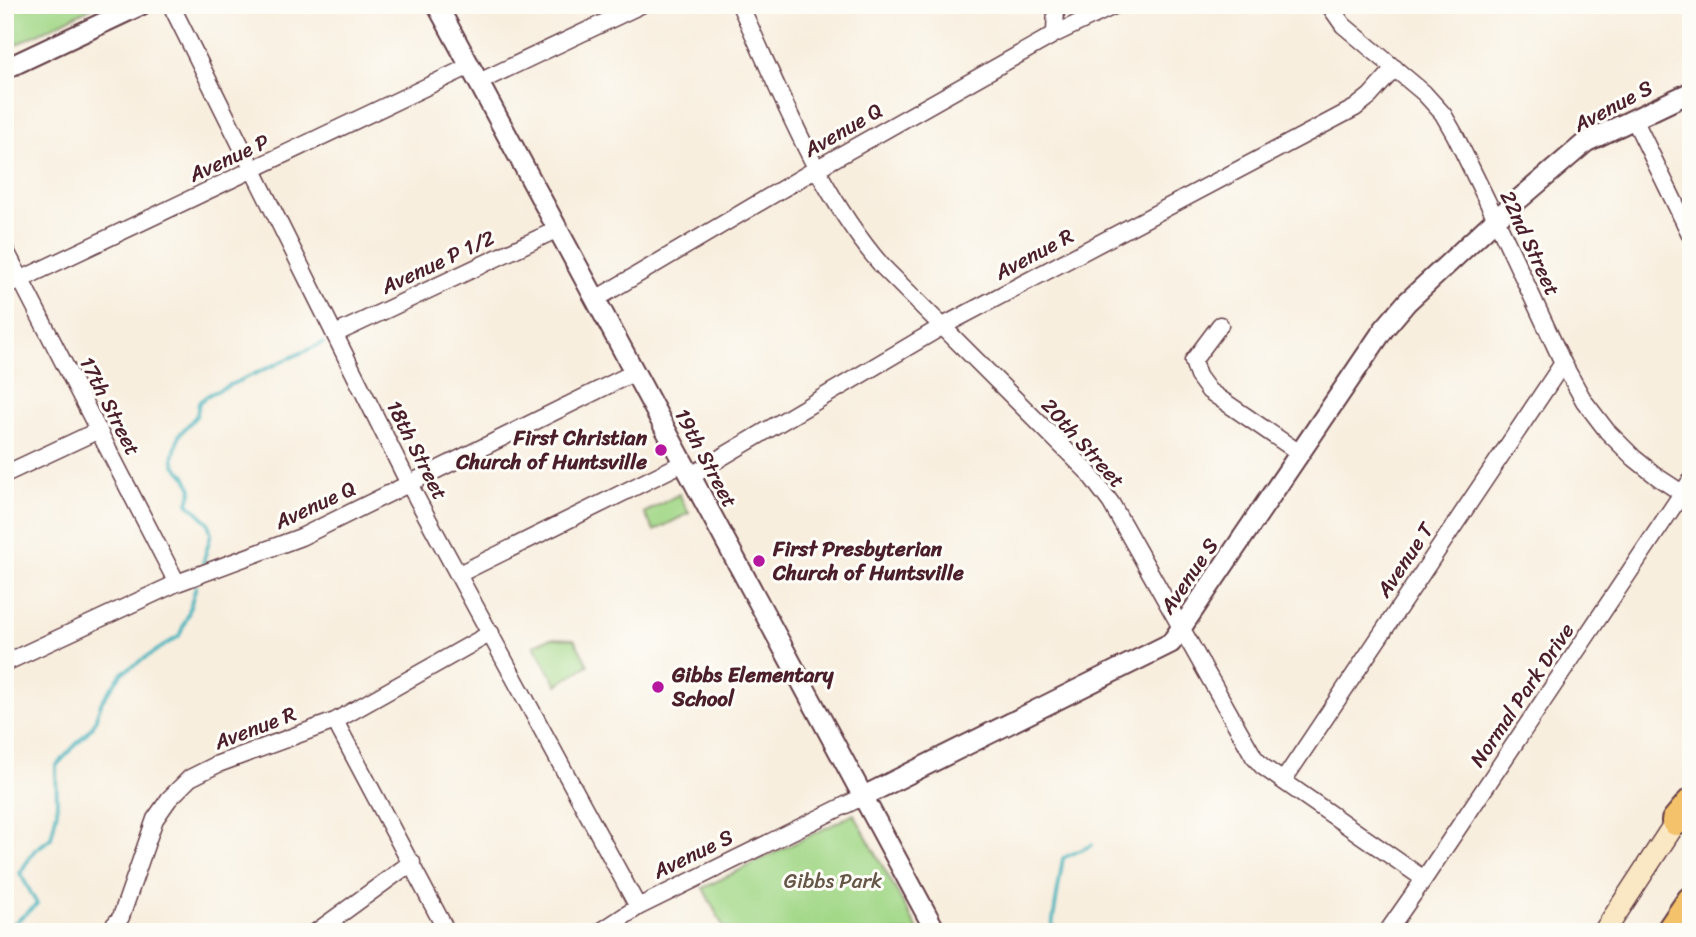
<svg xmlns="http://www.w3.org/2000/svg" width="1696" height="937" viewBox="0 0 1696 937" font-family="Sriracha,sans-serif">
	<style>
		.green { fill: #a3d888; stroke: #767c5a; stroke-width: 2 }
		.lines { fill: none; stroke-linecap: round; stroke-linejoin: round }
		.stream { stroke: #45b4be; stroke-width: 3.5 }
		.minor-casing { stroke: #643e46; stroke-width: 19 }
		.tertiary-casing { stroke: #643e46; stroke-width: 23 }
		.secondary-casing { stroke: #643e46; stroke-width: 24 }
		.motorway-casing { stroke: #643e46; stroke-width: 32 }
		.minor { stroke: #fff; stroke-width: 16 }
		.tertiary { stroke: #fff; stroke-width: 19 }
		.secondary { stroke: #fae7c3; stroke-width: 21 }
		.motorway { stroke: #f3c26a; stroke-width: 28 }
		.poi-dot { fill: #b5179e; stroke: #fdfcf7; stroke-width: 2.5 }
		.labels { text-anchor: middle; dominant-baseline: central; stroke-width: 6; stroke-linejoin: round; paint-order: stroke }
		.street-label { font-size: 21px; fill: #4a1f2b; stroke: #fdfcf7 }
		.poi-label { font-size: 21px; font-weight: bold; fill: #4a1f2b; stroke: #fdfcf7; text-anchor: start }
		.park-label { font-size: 21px; fill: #655647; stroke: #fdfcf7 }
	</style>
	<rect width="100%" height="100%" fill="#fdfcf7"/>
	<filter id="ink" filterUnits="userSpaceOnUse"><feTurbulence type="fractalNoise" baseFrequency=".0143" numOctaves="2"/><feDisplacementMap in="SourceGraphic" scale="14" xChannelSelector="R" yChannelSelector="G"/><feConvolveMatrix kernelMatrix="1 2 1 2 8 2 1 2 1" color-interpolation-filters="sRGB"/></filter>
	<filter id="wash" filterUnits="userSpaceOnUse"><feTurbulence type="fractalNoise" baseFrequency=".00686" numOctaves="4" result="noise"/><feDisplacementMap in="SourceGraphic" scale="28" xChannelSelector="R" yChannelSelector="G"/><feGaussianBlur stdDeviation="1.57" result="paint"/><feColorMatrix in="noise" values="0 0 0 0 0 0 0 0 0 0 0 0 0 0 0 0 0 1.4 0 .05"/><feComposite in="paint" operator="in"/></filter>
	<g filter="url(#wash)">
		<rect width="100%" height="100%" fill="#f8eede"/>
		<path class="green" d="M5,5H97L5,50Z
			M679,494L689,513L654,531L644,513Z
			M550,638L574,639L588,665L557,685L534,645Z
			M854,814L919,932H726L703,888Z"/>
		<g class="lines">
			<path class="stream" d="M203,563L211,534L208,522L188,503L192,489L185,476L175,465L173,458L179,435L197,415L199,402L210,394L323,343
				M5,931L37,904L20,873L34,851L51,838L57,811L56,766L93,726L102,701L122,673L179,636L188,615L196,586
				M1049,932L1052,926L1063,858L1092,845"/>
		</g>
	</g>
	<g filter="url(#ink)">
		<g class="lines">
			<g class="minor-casing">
				<path id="minor" d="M171,5L409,484L638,907
					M740,5C782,95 817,191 883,267L1087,471L1111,503L1254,757L1262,766L1283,781L1424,879
					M1329,5L1343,25L1424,93L1443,114L1455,135L1496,219L1563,363L1584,401L1607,431L1634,458L1659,478L1691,499
					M1055,34L1056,5
					M479,82L641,5
					M1634,119L1691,236
					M5,249L177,583
					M5,287L470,66
					M596,299L816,169L1055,34L1116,5
					M1220,325L1193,361L1198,376L1209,391L1301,454
					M335,334L558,229
					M5,474L99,430
					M690,476L943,326L1355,108L1370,96L1395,68
					M459,574L683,463
					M5,663L177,583L301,537L635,372
					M335,721L447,932
					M1283,781L1563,363
					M108,932L121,917L155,819L169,799L190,778L218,764L335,721L491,633
					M316,932L412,862
					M600,932L638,907L862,797
					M1387,932L1424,879L1691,480"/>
			</g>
			<g class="tertiary-casing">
				<path id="tertiary" d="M437,5L936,932
					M5,69L141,5
					M862,797L1171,643L1384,329L1407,302L1496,219L1586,142L1691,92"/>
			</g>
			<g class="secondary-casing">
				<path id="secondary" d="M1604,932L1683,811"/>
			</g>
			<g class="motorway-casing">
				<path id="motorway" d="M1676,821L1691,803
					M1670,932L1691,901"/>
			</g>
			<use href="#minor" class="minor"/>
			<use href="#tertiary" class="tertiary"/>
			<use href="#secondary" class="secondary"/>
			<use href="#motorway" class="motorway"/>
		</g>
	</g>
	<g class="poi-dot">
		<circle cx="661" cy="450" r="7"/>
		<circle cx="759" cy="561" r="7"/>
		<circle cx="658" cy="687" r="7"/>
	</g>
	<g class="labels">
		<g class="street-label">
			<text transform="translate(1613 106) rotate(-28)">Avenue S</text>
			<text transform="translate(843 130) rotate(-30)">Avenue Q</text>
			<text transform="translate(229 158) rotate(-25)">Avenue P</text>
			<text transform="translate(1530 243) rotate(65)">22nd Street</text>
			<text transform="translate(1034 254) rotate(-28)">Avenue R</text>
			<text transform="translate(438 262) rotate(-25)">Avenue P 1/2</text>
			<text transform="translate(110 406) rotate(63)">17th Street</text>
			<text transform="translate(1083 443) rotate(48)">20th Street</text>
			<text transform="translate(417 450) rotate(63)">18th Street</text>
			<text transform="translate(706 458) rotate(62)">19th Street</text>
			<text transform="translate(315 505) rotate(-25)">Avenue Q</text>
			<text transform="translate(1405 560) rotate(-56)">Avenue T</text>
			<text transform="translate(1189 576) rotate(-56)">Avenue S</text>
			<text transform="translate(1522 695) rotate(-56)">Normal Park Drive</text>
			<text transform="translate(255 728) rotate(-21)">Avenue R</text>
			<text transform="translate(693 854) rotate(-26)">Avenue S</text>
		</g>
		<g class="poi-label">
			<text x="647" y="438" text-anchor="end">First Christian<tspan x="647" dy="24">Church of Huntsville</tspan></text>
			<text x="773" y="549">First Presbyterian<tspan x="773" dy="24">Church of Huntsville</tspan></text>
			<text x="672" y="675">Gibbs Elementary<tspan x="672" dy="24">School</tspan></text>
		</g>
		<g class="park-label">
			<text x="833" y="881">Gibbs Park</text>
		</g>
	</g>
	<rect width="1696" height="937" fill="none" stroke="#fdfcf7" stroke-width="28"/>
</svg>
